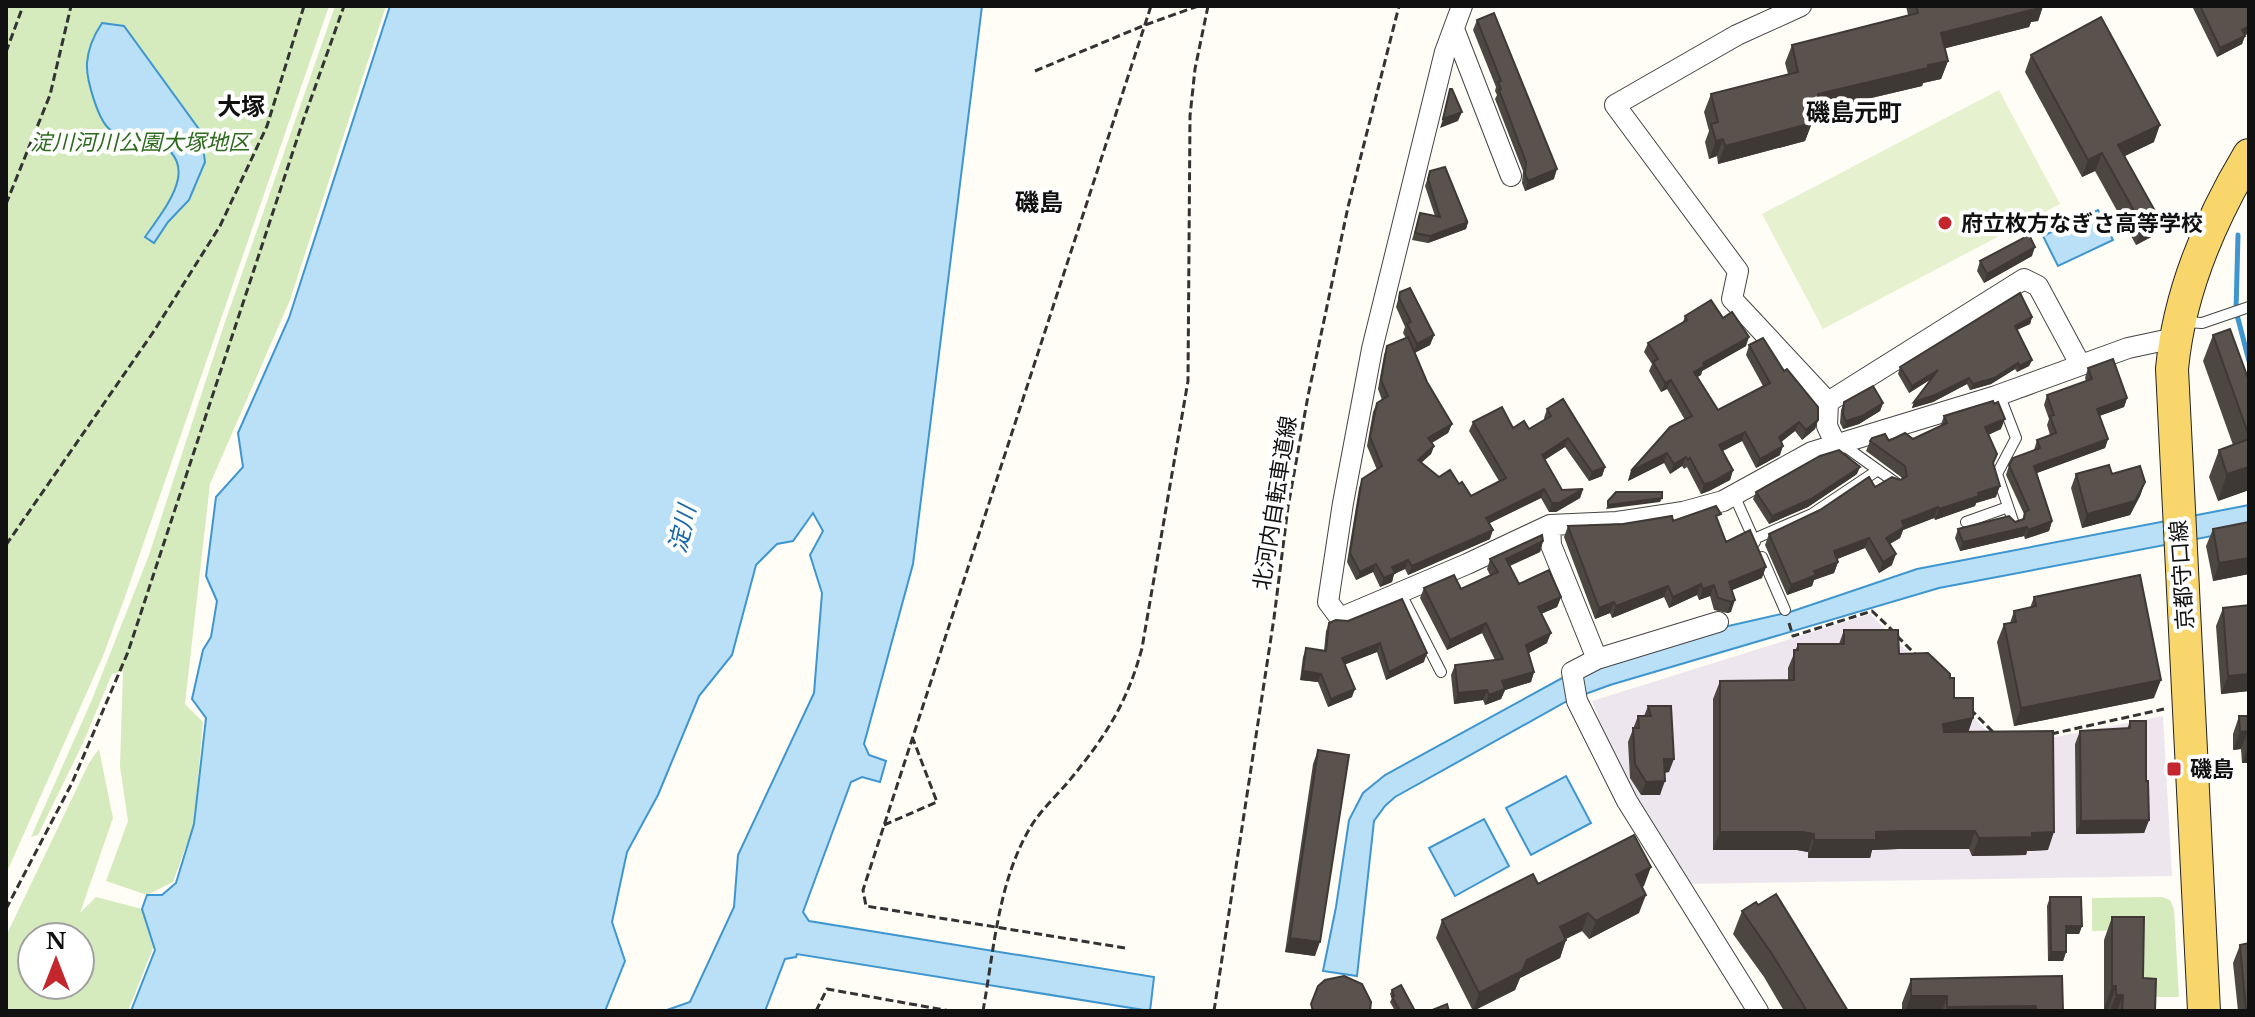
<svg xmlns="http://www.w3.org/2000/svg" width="2255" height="1017" viewBox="0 0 2255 1017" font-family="'Libre Baskerville','Noto Sans JP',serif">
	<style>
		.industrial { fill: #eee6ef }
		.green { fill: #d5ebbd; fill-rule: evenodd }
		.pitch { fill: #e6f2cf }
		.water { fill: #b9e0f7; stroke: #3f96cf; stroke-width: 2 }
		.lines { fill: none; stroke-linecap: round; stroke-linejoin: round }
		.stream { stroke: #3f96cf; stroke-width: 5 }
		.lane-casing { stroke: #444; stroke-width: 12 }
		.street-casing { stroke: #444; stroke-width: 22 }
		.primary-casing { stroke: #222; stroke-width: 34 }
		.path { stroke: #333; stroke-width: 3; stroke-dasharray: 8 4; stroke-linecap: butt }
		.lane { stroke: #fff; stroke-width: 10 }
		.street { stroke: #fff; stroke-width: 20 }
		.primary { stroke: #f9d66b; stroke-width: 32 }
		.wall { fill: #4d4742 }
		.shaded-wall { fill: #3f3936 }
		.building { fill: #5a524d; stroke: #3f3936; stroke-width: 2 }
		.poi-dot { fill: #c4262e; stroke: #fff; stroke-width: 3 }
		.labels { text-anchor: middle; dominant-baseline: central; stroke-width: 8; stroke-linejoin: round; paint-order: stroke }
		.park-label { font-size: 22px; font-style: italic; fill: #2f6b1f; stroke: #fff }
		.poi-label { font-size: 22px; font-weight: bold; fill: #111; stroke: #fff; text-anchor: start }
		.street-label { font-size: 22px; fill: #111; stroke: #fff }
		.neighbourhood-label { font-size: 24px; font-weight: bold; fill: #111; stroke: #fff }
		.water-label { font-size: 24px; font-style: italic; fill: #1768a6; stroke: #fff }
	</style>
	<rect width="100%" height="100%" fill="#fffdf5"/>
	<path class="industrial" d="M1870,614L2003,747L2163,716L2172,876L1688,884L1617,765L1592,701Z"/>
	<path class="green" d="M6,6H329L125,597L103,656L6,874Z
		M335,6H386L290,300L210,484L185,704L203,722L194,824L173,882L147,895L106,881L128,821L120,767L123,671L112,674L83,743L38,835L31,837L91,702L149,555L223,328Z
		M99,749L113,818L80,913L96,897L142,909L153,948L128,1011H6V936L89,763ZM80,937V985H32V937Z
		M2162,897L2170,900L2174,909L2179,997H2136L2135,930L2092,931V898Z"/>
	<path class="pitch" d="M1999,90L2060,204L1823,329L1762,214Z"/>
	<path class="water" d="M390,6H982L913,564L864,744L869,755L886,761L880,782L862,777L851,782L803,912L809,921L1154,977L1150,1011L797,954L796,957L785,959L765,1011H664L690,1002L734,907L738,855L814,693L822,593L810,555L823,531L813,513L793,541L777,544L756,565L732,655L699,696L658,795L627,852L612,922L625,961L605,1011H131L155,950L142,909L147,895H162L176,883L194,824L206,718L192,699L203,650L211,637L217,601L206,576L216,497L243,467L238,433L289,318Z
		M102,23L124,26L201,132L205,162L189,200L168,222L154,243L145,237C168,204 206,160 148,138C136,134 122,138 112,131C98,123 86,78 87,63C88,48 94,35 102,23Z
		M2098,210L2113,240L2058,266L2043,236Z
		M2249,505V529L1939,588L1610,685L1569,700L1395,797L1385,806L1374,821L1357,976L1323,971L1336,907L1349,820L1363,793L1385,775L1564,677L1724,627L1790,612L1917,569Z
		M1566,776L1591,823L1531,855L1506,808Z
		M1484,819L1509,866L1455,896L1429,848Z"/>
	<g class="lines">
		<path class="stream" d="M2238,235L2236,311L2249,361"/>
		<g class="lane-casing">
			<path id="lane" d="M2186,322L2202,323L2249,307
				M1999,394L2016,438L1997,474L2014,524
				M1843,445L1896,483
				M1734,495L1755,542
				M1966,522L2008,507
				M1754,539L1812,514L1878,470
				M1762,557L1785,610
				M1400,592L1441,672"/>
		</g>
		<g class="street-casing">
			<path id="street" d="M1462,6L1445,52L1372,349L1343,503L1328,602L1340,618L1467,564L1550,525L1617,522L1683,512L1723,501L1812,452L1996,396L2128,348L2175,338
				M1801,6L1737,35L1615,105L1738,271L1732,299L1828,402L2024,279L2038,286L2080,364
				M1454,29L1511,176
				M1828,402L1827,426L1836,445
				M1550,525L1551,545L1597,659
				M1718,622L1597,659L1572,672L1577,701L1627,801L1758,1011"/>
		</g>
		<g class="primary-casing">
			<path id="primary" d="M2204,1011L2172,369C2179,292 2210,220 2249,155"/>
		</g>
		<path class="path" d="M6,52L23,6
			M1035,71L1145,25L1198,6
			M6,204L50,95L71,6
			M6,545L154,331L220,226L267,126L304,6
			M1789,623L1793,636L1872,611L1892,630
			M1897,636L1917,656
			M1970,709L1993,732
			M2051,734L2164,709
			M884,825L937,802L913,739
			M6,909L72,783L128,652L303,121L344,6
			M1125,948L866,906L863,890L1151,6
			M816,1011L827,989L950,1011
			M983,1011C994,950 998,882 1030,828C1040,811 1056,796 1069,781C1105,737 1127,704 1142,648L1188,381L1190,116L1195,69L1208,6
			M1214,1011L1274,618L1288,507L1308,396L1348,207L1399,6"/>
		<use href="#lane" class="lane"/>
		<use href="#street" class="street"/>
		<use href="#primary" class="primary"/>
	</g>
	<path class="wall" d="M1906,6H2043L2038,21L2031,22L2029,27L1945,48L1948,61L1941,79L1923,83L1922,86L1816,111L1805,141L1718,164L1717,156L1709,159L1705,142L1709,131L1704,112L1711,94L1788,74L1785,63L1792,45L1908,15Z
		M2192,6H2249L2245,35L2242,44L2217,57Z
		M1477,20L1554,179L1525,191L1522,183L1523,171L1495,99L1497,95L1495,91L1496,87L1473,30Z
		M2031,55L2154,142L2125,156L2153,236L2136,245L2095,171L2082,177L2025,72Z
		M1430,171L1467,222H1468L1466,229L1428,243L1412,240L1420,213L1435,216L1425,186Z
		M2249,200V250H2248V203Z
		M2032,256L1984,283L1977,271L1980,261Z
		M2249,273V297L2248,277Z
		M1400,292L1434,335L1430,345L1415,353L1427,382L1452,424L1448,433L1432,443L1434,446L1431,454L1421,463L1439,477L1459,484L1471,496L1499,481L1469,431L1473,422L1529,429L1545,420L1544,418L1547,409L1605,467L1602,476L1589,481L1565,447L1545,460L1562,490L1583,489L1580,498L1556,512H1549L1541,498L1489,523L1490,539L1408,575L1405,569L1394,574L1392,582L1380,587L1373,572L1356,580L1347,562L1359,488L1362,479L1377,470L1367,446L1373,412L1377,403L1382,400L1378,389L1384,355L1387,346L1406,338L1403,333L1405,327L1396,307Z
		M1685,316L1723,318L1746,346L1702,371L1701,375L1697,377L1718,410L1763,386L1746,355L1749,345L1784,371L1818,420L1815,429L1802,440L1795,431L1781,442L1780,455L1756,468L1742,441L1723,451L1733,470L1730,480L1709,491L1701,494L1687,467L1684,469L1682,466L1670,474L1664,463L1628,481L1631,471L1685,420L1667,389L1661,392L1649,371L1652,364L1644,352L1648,343L1683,322Z
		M2032,317L2030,324L2017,330L2032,360L2029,366L2017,372L2015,369L1991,384L1970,390L1967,384L1933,402L1912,408L1914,402L1931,379L1909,393L1898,374L1900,367Z
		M2213,335L2249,381V490L2218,501L2209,477L2219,450L2233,445L2203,361Z
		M2088,368L2127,398L2124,407L2099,416L2108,439L2105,448L2037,473L2052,521L2049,531L2025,539L2024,536L1960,551L1955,538L1958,529L2015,522L2022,520L2024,514L2006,475L2009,465L2034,450L2037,440L2050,435L2047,425L2049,419L2044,405L2047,395L2086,381L2085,378Z
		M1844,402L1883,403L1880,411L1859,424L1843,429L1840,423L1841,410Z
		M1944,416L2001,429L1988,435L1993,464L1996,497L1976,503L1975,506L1935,520L1934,518L1903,530L1900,538L1890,544L1892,565L1879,573L1865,548L1837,559L1838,562L1834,573L1814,580L1812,586L1787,595L1765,545L1769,534L1875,487L1902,479L1901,477L1866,451L1870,441L1913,439L1940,427Z
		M1857,474L1808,507L1769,524L1753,499L1756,492Z
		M2076,474H2112L2145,482L2140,496L2130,515L2082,528L2071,488Z
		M1673,521H1718L1726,542L1762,578L1732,590L1731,612L1727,613L1714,610L1710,596L1699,600L1697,595L1669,608L1664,597L1612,618L1610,613L1595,619L1564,537L1568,526Z
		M2249,522V574L2213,581L2206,546L2213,529Z
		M1543,541L1540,552L1510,566L1519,584L1561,597L1557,607L1541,614L1547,643L1529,653L1534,672L1531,682L1505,690L1501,699L1485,705L1483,700L1454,704L1451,675L1455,665L1495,660L1482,633L1447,650L1420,598L1424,588L1461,589L1490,575L1487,569L1490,559Z
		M2034,597L2154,698L2014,726L1997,642L2004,624L2010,623L2014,611L2030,608Z
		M2223,608L2249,691L2221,694L2216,626Z
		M1329,623L1424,662L1386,680L1377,652L1345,664L1352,697L1328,707L1318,682L1300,680L1303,657L1306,648L1324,651L1326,631Z
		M1844,630L1899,654L1954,698L1973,718L1968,732L2048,850L2027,851L2026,855L1972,856L1969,849H1898L1872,850L1870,858H1808V852L1797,850H1713V699L1720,681L1788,680V668L1798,644H1839Z
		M1648,706L1669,772L1664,773L1660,795H1641L1630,778L1628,742L1638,716H1644Z
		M2239,716H2249V763H2242L2241,749L2233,750V734Z
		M2130,721L2146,781L2149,820L2144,833L2076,834L2075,744L2080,731L2127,729Z
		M1318,750L1315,956L1285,952L1313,764Z
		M1538,884L1644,886L1642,887L1639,913L1589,939L1582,931L1566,939L1560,958L1520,978L1515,990L1473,1011L1436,938L1442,920Z
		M2050,897L2082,926L2079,934H2066V952L2063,961H2048L2047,906Z
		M1742,911L1848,1011H1784L1764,977L1733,934Z
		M2112,917L2143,978L2155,1011H2108V1010L2104,1009V940Z
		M2240,945L2249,1011H2238L2233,963Z
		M1911,979L2063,1011H1902V1003Z
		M1392,990L1415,1011H1395L1390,1002L1392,998L1390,994Z"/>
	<path class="shaded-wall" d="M2033,6H2043L2038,21L2031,22L2029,27L1935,51L1941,33Z
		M2249,26V33L2241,38L2245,36L2242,44L2217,57L2220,48L2242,30Z
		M1948,61L1941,79L1923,83L1922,86L1816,111L1812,121L1802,123L1808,106L1818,94Z
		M1462,112L1458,121L1440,128L1443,119Z
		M1812,123L1805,141L1718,164L1725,146Z
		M2160,125L2154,142L2112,162L2118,145Z
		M1723,139L1717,156L1709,159L1716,141Z
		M2102,153L2095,171L2082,177L2088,160Z
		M1557,169L1554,179L1525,191L1528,181Z
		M2159,218L2153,236L2136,245L2143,227Z
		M1468,222L1466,229L1428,243L1430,236Z
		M2035,247L2032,256L1984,283L1987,274Z
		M2032,317L2030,324L2012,332L2015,326Z
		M1434,335L1430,345L1413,353L1417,344Z
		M1749,337L1746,346L1702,371L1701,375L1690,381L1694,372L1703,363Z
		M2032,360L2029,366L2017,372L2019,366Z
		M2018,363L2015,369L1991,384L1970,390L1973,384Z
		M1938,370L1936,376L1909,393L1912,386Z
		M1969,378L1967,384L1933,402L1912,408L1914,402Z
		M1671,380L1667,389L1661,392L1665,383Z
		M2127,398L2124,407L2094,418L2097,409Z
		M1883,403L1880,411L1859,424L1843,429L1846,421Z
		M2005,419L2001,429L1981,438L1985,427Z
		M1818,420L1815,429L1802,440L1806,430Z
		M1799,422L1795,431L1775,447L1779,437Z
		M1452,424L1448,433L1424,447L1428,438Z
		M1745,432L1742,441L1716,454L1719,445Z
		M1568,438L1565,447L1539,463L1542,455Z
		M2108,439L2105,448L2031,475L2034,466Z
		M1434,446L1431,454L1414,469L1418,460Z
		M1783,446L1780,455L1756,468L1760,459Z
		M1667,453L1664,463L1628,481L1631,471Z
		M1686,457L1682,466L1670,474L1674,464Z
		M1605,467L1602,476L1589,481L1592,472Z
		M1860,467L1857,474L1808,507L1769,524L1772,516Z
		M2249,467V490L2218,501L2227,474Z
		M1733,470L1730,480L1709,491L1701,494L1704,484Z
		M2145,482L2140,496L2130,515L2082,528L2087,514Z
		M2000,486L1996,497L1976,503L1975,506L1935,520L1939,509L1978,493Z
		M1544,489L1541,498L1482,527L1486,518Z
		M1583,489L1580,498L1556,512H1549L1552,503Z
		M1662,498L1660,502L1606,509L1608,505Z
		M1938,507L1934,518L1903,530L1900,538L1882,548L1886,538L1902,521Z
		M2052,521L2049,531L2025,539L2028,530Z
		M2027,527L2024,536L1960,551L1963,542Z
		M1493,530L1490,539L1408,575L1412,566Z
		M1869,538L1865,548L1830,562L1834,551Z
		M1543,541L1540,552L1502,569L1506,559Z
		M1896,554L1892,565L1879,573L1883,562Z
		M2249,558V574L2213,581L2219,563Z
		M1408,560L1405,569L1394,574L1392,582L1380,587L1384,578L1392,567Z
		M1838,562L1834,573L1814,580L1812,586L1787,595L1791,585L1814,571Z
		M1376,564L1373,572L1356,580L1360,572Z
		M1766,567L1762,578L1725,593L1729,582Z
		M1701,584L1697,595L1669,608L1673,597Z
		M1714,585L1710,596L1699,600L1703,589Z
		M1668,586L1664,597L1612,618L1616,606Z
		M1561,597L1557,607L1534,617L1538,607Z
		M1735,600L1731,612L1727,613L1731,602Z
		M1614,602L1610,613L1595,619L1599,608Z
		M1486,623L1482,633L1447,650L1450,640Z
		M1551,633L1547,643L1523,656L1526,645Z
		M1380,643L1377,652L1339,667L1342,658Z
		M1427,653L1424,662L1386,680L1389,672Z
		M1303,671L1321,674L1318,682L1300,680Z
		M1534,672L1531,682L1505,690L1501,699L1485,705L1489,695L1502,681Z
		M2249,674V691L2221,694L2228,676Z
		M2161,680L2154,698L2014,726L2021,708Z
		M1355,689L1352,697L1328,707L1331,699Z
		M1487,690L1483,700L1454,704L1458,693Z
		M1973,718L1967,736L1936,742L1943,724Z
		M2248,731L2241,749L2233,750L2240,732Z
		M2249,745V763H2242Z
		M1664,759H1674L1669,772L1659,773Z
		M1665,781L1660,795H1641L1646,782Z
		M2149,820L2144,833L2076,834L2081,821Z
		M1905,831H1975L1969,849H1898L1872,850L1870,858H1808L1814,840L1876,832Z
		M1720,832H1803L1814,834L1808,852L1797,850H1713Z
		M2054,832L2048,850L2027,851L2026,855L1972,856L1979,838L2032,833Z
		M1651,867L1644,886L1629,893L1636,875Z
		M1646,895L1639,913L1589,939L1596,921Z
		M1588,913L1582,931L1553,945L1560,927Z
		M2066,926H2082L2079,934H2063Z
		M1290,938L1320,942L1315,956L1285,952Z
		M1566,940L1560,958L1520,978L1515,990L1473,1011L1479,993L1527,960Z
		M2051,952H2066L2063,961H2048Z
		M2112,986H2116L2108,1010L2104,1009Z
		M2116,995H2123L2117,1011H2110Z
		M1911,996H1947L1942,1011H1905Z
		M2036,1006L2034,1011H1946L1947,1007Z"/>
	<path class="building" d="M1916,6H2034L2035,9L1941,33L1948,61L1928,65V68L1818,94V103L1808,106L1812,123L1725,146L1723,139L1716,141L1711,124L1718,122L1711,94L1798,72L1792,45L1918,13Z
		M2200,6H2249V26L2242,30L2245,36L2220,48Z
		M1494,13L1557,169L1528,181L1525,174L1526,162L1499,90L1501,89L1498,82L1501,81L1477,20Z
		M2101,17L2160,125L2118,145L2159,218L2143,227L2102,153L2088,160L2031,55Z
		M1450,89H1452L1462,112L1443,119Z
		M1445,167L1467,221L1465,222H1468L1430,236L1415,233L1420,213L1440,217L1428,179L1430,171Z
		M2029,235L2035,247L1987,274L1980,261Z
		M1410,288L1434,335L1417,344L1407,324L1411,322L1399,298L1400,292Z
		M2020,293L2032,317L2015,326L2032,360L2019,366L2018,363L1994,378L1973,384L1969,378L1935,395L1914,402L1938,370L1912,386L1900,367Z
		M1711,300L1723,318L1732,312L1749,337L1703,363L1704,366L1694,372L1718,410L1770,383L1749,345L1763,338L1784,371L1787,369L1818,407V420L1806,430L1799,422L1779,437L1783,446L1760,459L1745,432L1719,445L1733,470L1712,482L1704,484L1690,458L1688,460L1686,457L1674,464L1667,453L1631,471L1670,427L1692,416L1671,380L1665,383L1653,362L1658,359L1648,343L1687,320L1685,316Z
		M2230,329L2249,381V436L2213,335Z
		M1408,337L1427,382L1452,424L1428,438L1434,446L1418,460L1439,477L1450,470L1459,484L1462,482L1471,496L1506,478L1473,422L1502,407L1513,428L1524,421L1529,429L1551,416L1547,409L1563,399L1605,467L1592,472L1568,438L1542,455L1562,490L1583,489L1559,503H1552L1544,489L1486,518L1493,530L1412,566L1408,560L1392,567L1395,573L1384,578L1376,564L1360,572L1350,553L1362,479L1382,466L1370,437L1377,403L1388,396L1381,380L1387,346Z
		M2113,359L2127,398L2097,409L2108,439L2034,466L2052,521L2028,530L2027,527L1963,542L1958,529L2009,516L2015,522L2024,519L2025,512L2029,510L2009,465L2013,458L2040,448L2037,440L2056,433L2050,416L2054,415L2047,395L2092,379L2088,368Z
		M1873,386L1883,403L1862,416L1846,421L1843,415L1844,402Z
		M1993,401L1994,404L1998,402L2005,419L1985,427L1997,454L1993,463L2000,486L1978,493L1979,496L1939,509L1938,507L1902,521L1904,527L1886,538L1896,554L1883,562L1869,538L1834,551L1838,562L1814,571L1816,575L1791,585L1769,534L1820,510L1869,477L1875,487L1892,477L1900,480L1907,476L1905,466L1870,441L1872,438L1885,434L1889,441L1905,433L1913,439L1947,423L1944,416Z
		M2249,439V467L2227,474L2219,450Z
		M1839,450L1860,467L1811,499L1772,516L1756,492L1820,456Z
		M2109,465L2112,474L2140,466L2145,482L2135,501L2087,514L2076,474Z
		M1616,492H1662V498L1608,505V501Z
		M1716,506L1721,514L1716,516L1726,542L1750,530L1766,567L1729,582L1735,600L1731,602L1718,598L1714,585L1703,589L1701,584L1673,597L1668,586L1616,606L1614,602L1599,608L1568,526L1623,524L1672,516L1673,521Z
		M2249,522V558L2219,563L2213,529Z
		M1542,535L1543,541L1506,559L1519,584L1549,570L1561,597L1538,607L1551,633L1526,645L1534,672L1502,681L1505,689L1489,695L1487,690L1458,693L1455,665L1503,659L1486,623L1450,640L1424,588L1454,575L1461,589L1498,572L1490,559Z
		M2140,575L2161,680L2021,708L2004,624L2016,622L2014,611L2036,606L2034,597Z
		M1402,599L1427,653L1389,672L1380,643L1342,658L1355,689L1331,699L1321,674L1303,671L1306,648L1326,651L1329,623L1336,620L1348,621Z
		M2249,605V674L2228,676L2223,608Z
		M1844,630H1898L1899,654L1928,653L1950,674V678H1954V698H1973V718L1943,724L1944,732L2053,731L2054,832L2032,833V837L1979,838L1975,831H1905L1876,832V840H1814V834L1803,832H1720V681L1794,680V650H1798V644H1844Z
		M1648,706H1671L1674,759H1664L1665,781L1646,782L1635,764L1633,728H1639L1638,716H1651Z
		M2239,716H2249V745L2248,731L2240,732Z
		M2130,721H2146V781H2148L2149,820L2081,821L2080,731L2130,728Z
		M1318,750L1349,755L1320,942L1290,938Z
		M1634,835L1651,867L1636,875L1646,895L1596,921L1588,913L1560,927L1566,940L1527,960L1522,971L1479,993L1442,920L1533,874L1538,884Z
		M1776,894L1848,1011H1807L1772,954L1742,911L1756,902L1758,905Z
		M2050,897H2081L2082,926H2066V952H2051Z
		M2112,917H2144L2143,978L2156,979L2155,1011H2122L2123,995H2116V986H2112Z
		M2249,943V1011H2246L2240,945Z
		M1344,976L1362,984L1371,1002L1370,1011H1313L1311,1004L1318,986L1325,980Z
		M2062,976L2063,1011H2036V1006L1947,1007V996H1911V979Z
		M1401,985L1415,1011H1400L1392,997L1394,996L1392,990Z
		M1447,1004L1449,1011H1430Z"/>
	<g class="poi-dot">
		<circle cx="1945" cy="223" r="8"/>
		<rect x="2166" y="761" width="16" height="16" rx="4"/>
	</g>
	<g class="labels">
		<g class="park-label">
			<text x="140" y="142">淀川河川公園大塚地区</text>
		</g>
		<g class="poi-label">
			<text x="1961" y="223">府立枚方なぎさ高等学校</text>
			<text x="2190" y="769">磯島</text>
		</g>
		<g class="street-label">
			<text transform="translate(1275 503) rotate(-81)">北河内自転車道線</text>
			<text transform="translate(2182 575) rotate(-94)">京都守口線</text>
		</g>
		<g class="neighbourhood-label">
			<text x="241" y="106">大塚</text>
			<text x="1854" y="112">磯島元町</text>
			<text x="1039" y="202">磯島</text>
		</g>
		<g class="water-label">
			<text transform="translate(682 529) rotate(-77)">淀川</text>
		</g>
	</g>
	<rect width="2255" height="1017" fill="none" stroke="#111111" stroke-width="16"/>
	<g transform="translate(56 961)"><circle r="38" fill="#ffffff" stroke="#a0a0a0" stroke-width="2"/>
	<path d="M0-6L14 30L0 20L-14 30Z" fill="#c4262e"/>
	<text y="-12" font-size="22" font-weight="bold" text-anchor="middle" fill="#111111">N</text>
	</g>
</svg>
